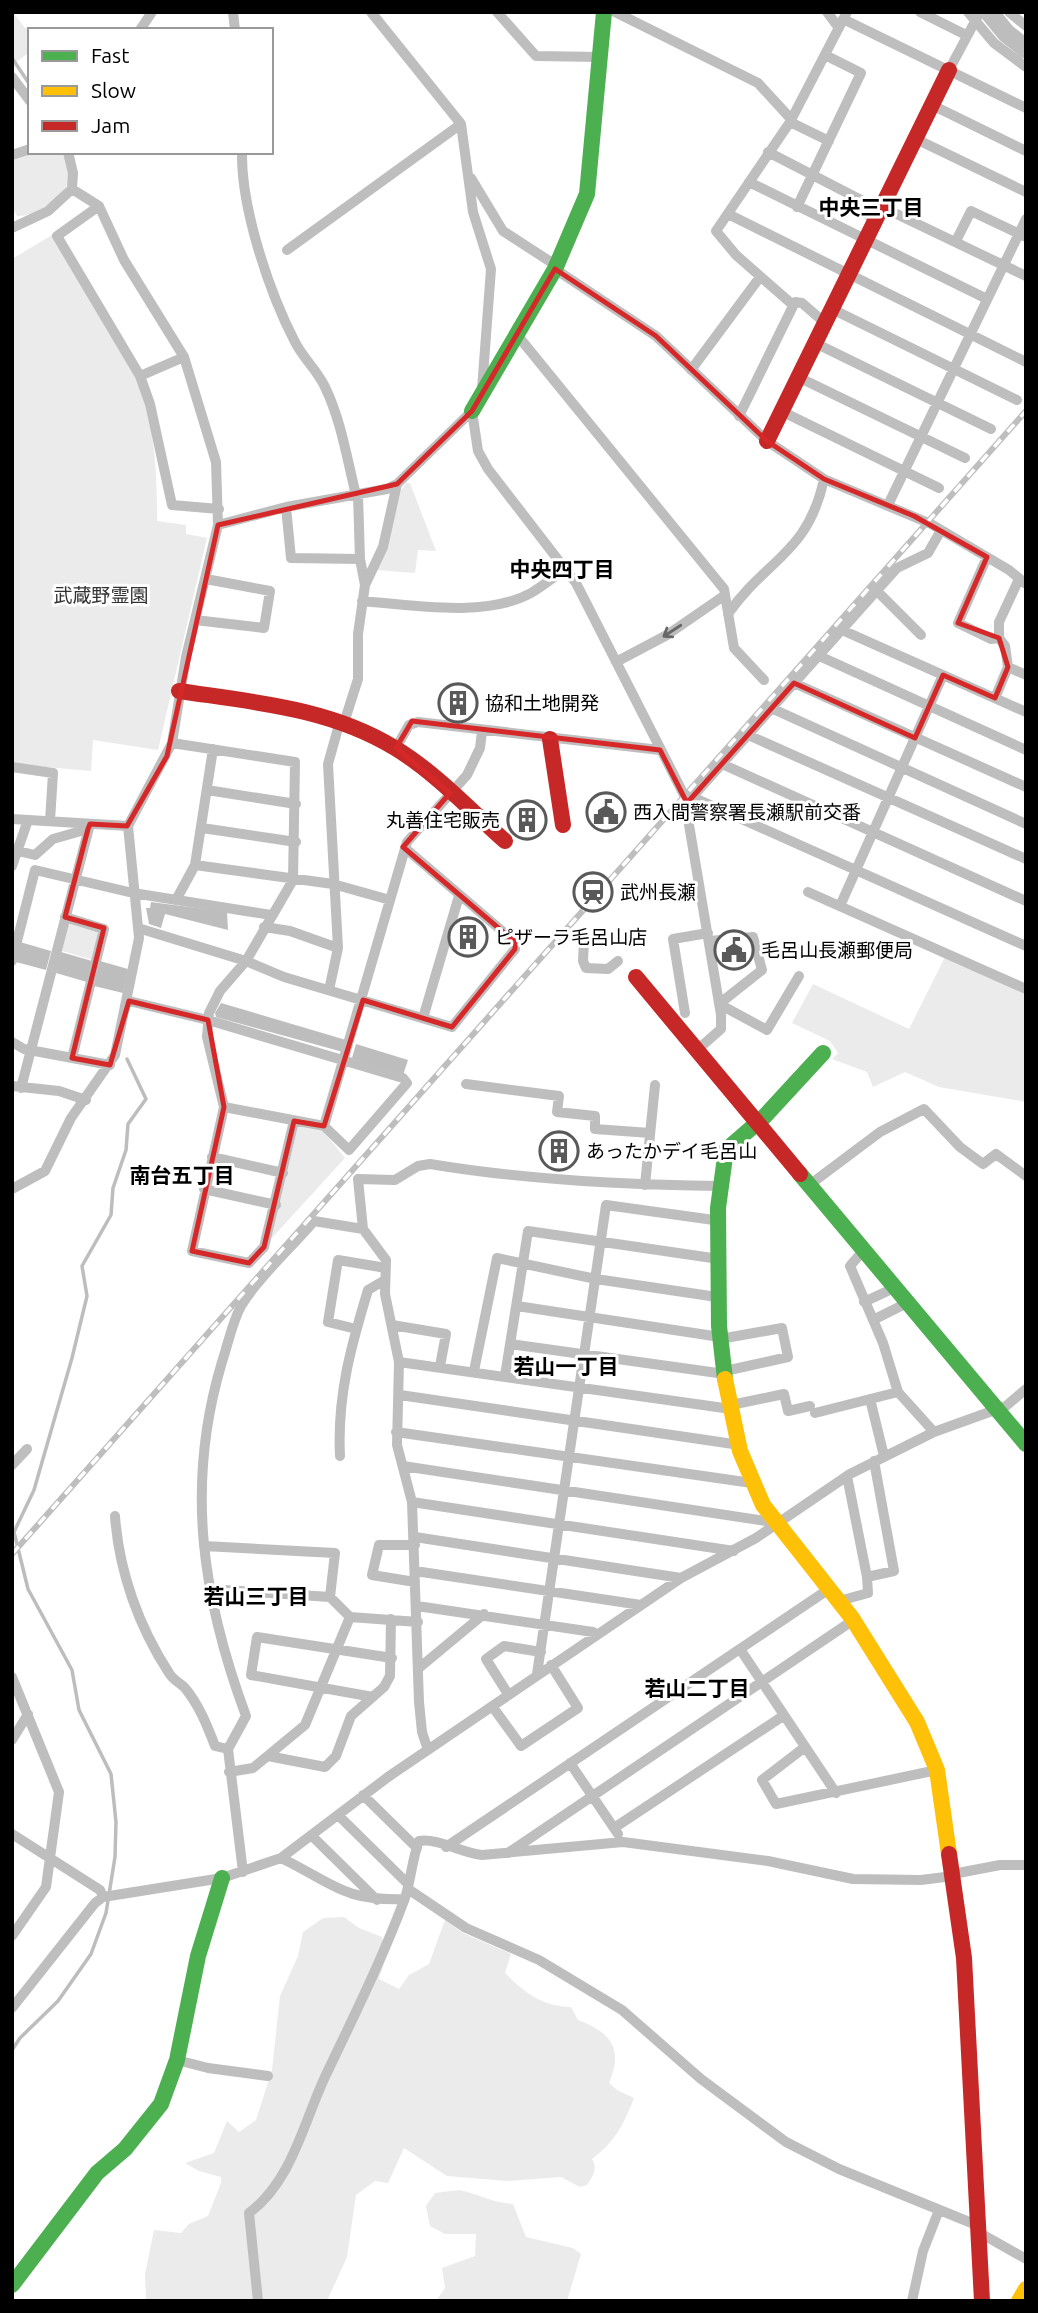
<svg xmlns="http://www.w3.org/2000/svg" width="1038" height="2313" viewBox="0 0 1038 2313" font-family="Ubuntu,'Noto Sans JP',sans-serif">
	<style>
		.green { fill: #ebebeb }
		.water { fill: #bdbdbd }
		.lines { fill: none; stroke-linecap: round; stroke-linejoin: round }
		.stream { stroke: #bdbdbd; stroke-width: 3.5 }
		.river { stroke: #bdbdbd; stroke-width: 19 }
		.street { stroke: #bebebe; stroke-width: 10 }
		.fast { stroke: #4caf50; stroke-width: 16 }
		.slow { stroke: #ffc107; stroke-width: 16 }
		.jam { stroke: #c62828; stroke-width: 16 }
		.rail-casing { stroke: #bebebe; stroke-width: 6 }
		.rail { stroke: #fff; stroke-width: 3.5; stroke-dasharray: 10; stroke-linecap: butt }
		.oneway { stroke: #686868 }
		.marked { fill: none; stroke: #d62828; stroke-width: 5; stroke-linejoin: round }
		.labels { text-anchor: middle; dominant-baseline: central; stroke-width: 6; stroke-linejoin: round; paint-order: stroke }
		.park-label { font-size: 19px; fill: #313131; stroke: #fff }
		.poi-label { font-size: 19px; fill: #000; stroke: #fff; text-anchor: start }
		.neighbourhood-label { font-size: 21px; font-weight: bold; fill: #000; stroke: #fff }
	</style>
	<rect width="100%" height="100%" fill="#fff"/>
	<path class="green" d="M13,12L25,28L43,30H30V52L12,65Z
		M33,152H62C66,159 70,170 69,179C68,195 32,218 17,216L12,207V159Z
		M52,235C84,289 127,344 145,404C156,443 157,481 157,521L186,525V534L207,538L158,750L93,740L91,771L12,764V259Z
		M406,483H410L436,551L418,550L415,573L377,570L399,493Z
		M69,922L100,930L93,960L62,951Z
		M945,957L1026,992V1102L939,1087L905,1072L873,1087L867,1072L832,1059L838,1053L830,1041L792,1023L813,984L909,1029Z
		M298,1126L324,1132L345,1158L271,1239Z
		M344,1917L359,1928L382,1937L386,1957L379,1979L399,1989L409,1975L429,1964L445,1920L463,1933L511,1954L505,1973C526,1994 542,2006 571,2007L578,2020C610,2032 624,2048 609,2083L617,2090L634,2098C624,2124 615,2142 592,2159C598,2169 593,2176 587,2185L580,2187L561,2177L507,2181L447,2176L404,2148L388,2183L375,2181L356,2195L347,2257L327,2301H146L145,2274L154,2230L181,2233L189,2224L208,2216L221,2183V2177L199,2171L185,2163L214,2153L227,2121L239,2132L256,2120L272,2070L280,1996L298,1956L303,1932L323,1918Z
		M459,2190C479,2194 493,2203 513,2204L526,2237L573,2248L581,2254L567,2301H436L445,2288L442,2268L475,2256L476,2234H445L430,2226L426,2206L435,2193Z"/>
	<path class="water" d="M151,902L227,912L228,930L165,914L161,928L149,924L146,908H150Z
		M20,942L51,951L46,970L16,962Z
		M61,952L92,961L87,982L56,973Z
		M100,961L128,969L123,993L94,986Z
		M221,1003L346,1040L343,1052L216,1017L215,1013Z
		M356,1044L408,1060L403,1075L352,1058Z"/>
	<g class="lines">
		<path class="stream" d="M12,58L30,85
			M12,2050L20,2038L58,2001L91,1954L106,1913L115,1857L116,1822L111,1774L79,1710L72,1670L28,1589L14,1532L34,1490L72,1358L87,1296L82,1266L111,1215L113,1188L126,1150L128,1124L146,1099L127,1059"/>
		<path class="river" d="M989,12L1006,33L1026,49"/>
		<path class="street" d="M233,12L235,30
			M371,12L461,124L473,212L491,269L482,389
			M497,12L536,56L599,57
			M615,12L758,83L791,119
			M827,12L839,28
			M920,12L966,35
			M968,12L994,43L1026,67
			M1009,12L1026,26
			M843,19L1026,108
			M140,30L152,12
			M949,70L980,12
			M12,77L30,101
			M932,105L1026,151
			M790,122L829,141
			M916,139L1026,192
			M242,152C241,208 269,292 295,342C303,358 317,370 325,387C341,420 347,459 356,495
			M768,152L861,200L856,209L876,219
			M12,155L30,149
			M471,178L503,231L557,266
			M749,182L987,299
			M99,206L57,236L140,376L150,404L172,505L219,509
			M797,207L861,73L825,55
			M882,207L1026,276
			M728,214L1026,362
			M12,228L48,211L72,189
			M956,241L971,211L1026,237
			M287,250L461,124
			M555,269L656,336L767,441L824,479L931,524L1009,570L1026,584
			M793,305L736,255L716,231L790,122L847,12
			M832,309L1017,400
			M518,336L724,589L734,648L764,680
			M815,343L991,429
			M691,370L760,277
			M140,376L184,357
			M798,377L965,458
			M472,411L478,451L488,469L576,583L684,795L721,1015V1029L696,1051
			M781,411L939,488
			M739,416L795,302L802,303L825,323
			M358,495L360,559L365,585
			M888,505L1026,219
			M286,507L291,558L360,559
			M218,525L286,507L387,489L397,484L472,411
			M987,557L958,623L991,639L999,638
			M877,591L921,635
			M362,601C411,605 486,618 531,593C543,586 555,576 567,568
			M728,614C766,559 808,554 824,479
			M195,620L264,628L270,591L206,579
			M842,630L1026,712
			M817,655L1026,750
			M616,662L667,635L725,595
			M1008,667L1026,675
			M794,683L1026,787
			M995,698L1008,667L1005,646L999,638V622L1019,579
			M771,708L1026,824
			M344,723L358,679V634L365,585L383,547L397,484
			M748,735L1026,859
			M172,743L295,762L293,880L246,961L220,991L209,1013L207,1037L224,1107L192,1251L249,1263L264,1247L294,1121
			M396,748L409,725L418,722L660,750
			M722,764L1026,901
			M12,767L53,773L50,821
			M207,790L296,804
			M692,800H699L1026,946
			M687,803L897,568L928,553L940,532
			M12,819L128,826
			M202,828L296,842
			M18,851L35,855L53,839L88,829
			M195,865L333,884L390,900
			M12,866L28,820
			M808,892L1026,989
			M176,900L195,865L213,749
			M840,906L943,675
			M65,917L104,929L72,1058
			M264,927L290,931L338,948
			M138,928L246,961L284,977L452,1027L515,949V942L405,848
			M584,940L583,961L586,968L608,969L618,961
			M710,941L753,937L762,970L719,1004L767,1030L799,976
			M12,961L35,870L133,893L271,915
			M329,990L338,948L328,764L340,721
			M129,1001L208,1020L403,1078L407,1083L349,1150L324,1126L224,1107
			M685,1013L673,939L708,933
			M423,1018L459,896
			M12,1042L24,1049L110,1065
			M466,1084L559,1096L557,1112L595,1116V1129L650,1133
			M12,1086L59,1091L86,1100
			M21,1088L90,824
			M324,1126L407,842L467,775L480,748L482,731
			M212,1157L283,1173
			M645,1185L655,1085
			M808,1186L880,1132L924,1109L960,1147L983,1164L996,1154L1026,1176
			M12,1189L45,1171L71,1118L115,1055L139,938L128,826L172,743L186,657L218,525L216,462L184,357L124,260L99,206L72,189L73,173L68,152
			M204,1189L276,1205
			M363,1229L358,1179L395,1180L418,1166L430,1164C526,1180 623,1185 721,1186
			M863,1251L850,1266L883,1343L898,1392L934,1432
			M864,1302L894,1288
			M517,1306L720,1337
			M873,1320L907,1303
			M392,1325L446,1334L440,1366
			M356,1329L328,1322L338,1260L386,1268
			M720,1339L782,1328L788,1357L725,1371
			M510,1344L725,1374
			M399,1362L731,1409
			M474,1371L497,1258L596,1279L717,1297
			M505,1376L528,1231L719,1259
			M400,1395L740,1445
			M870,1399L884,1456
			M731,1405L784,1394L788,1411L810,1406
			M815,1413L898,1392
			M396,1432L752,1483
			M340,1456C337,1396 351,1346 368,1290L385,1280
			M12,1465L27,1449
			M403,1466L766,1521L776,1525
			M847,1476L867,1577L894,1571L874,1461
			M412,1502L734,1551
			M115,1516C119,1572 139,1627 169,1673C173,1680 180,1683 185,1688C199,1705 207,1725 215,1746L228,1749
			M415,1537L681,1578
			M415,1545H379L372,1575L415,1582
			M204,1546L335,1553L330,1597
			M415,1571L641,1605
			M209,1589L330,1597L350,1617L418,1622
			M839,1601L868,1593L867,1577
			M417,1606L593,1632L596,1635
			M740,1649L836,1793
			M419,1668L484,1614
			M537,1674L606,1205L721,1221
			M12,1677L59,1792L46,1887L12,1936
			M508,1694L486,1659L504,1646L541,1652
			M373,1697L251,1675L257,1637L392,1658
			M492,1706L521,1746L578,1708L551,1665
			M12,1740L28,1714
			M805,1747L762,1780L776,1804L937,1770
			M268,1756L325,1767L336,1756L351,1716L384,1687L390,1676L391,1619
			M570,1763L618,1834
			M229,1772L253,1768L305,1725L350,1617
			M363,1795L417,1848
			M339,1816L408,1884
			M614,1828L783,1716
			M12,1834L100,1890L103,1897
			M312,1836L377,1900
			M446,1847L829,1589
			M508,1853L852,1621
			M281,1858C333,1883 342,1901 404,1899
			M243,1872L228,1749L246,1716C202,1597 185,1485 222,1362C228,1344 232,1323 241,1306C257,1279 293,1246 314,1221L363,1229L386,1260L385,1294L399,1362L397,1445L412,1502L419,1702L422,1732L428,1750
			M953,1874L1000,1865H1026
			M408,1889L466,1928L539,1960L622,2010L701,2079L786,2142L839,2169L979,2226
			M12,2008L95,1903L103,1897L222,1878L281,1858L388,1777L681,1578L756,1538L850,1474L934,1432L1006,1406L1026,1389
			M177,2060L208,2068L268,2076
			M980,2233L1026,2259
			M258,2301L249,2213C291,2182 303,2125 324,2079C352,2020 382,1960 405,1898C411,1880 412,1859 419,1841C438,1838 462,1853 482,1855L623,1842L768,1861L853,1879L921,1880L953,1876
			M912,2301L923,2251L939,2210"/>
		<path class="fast" d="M472,411L555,269L587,194L604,12
			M800,1174L1026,1444
			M725,1379L719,1326L718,1208L726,1150L764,1117L823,1053
			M12,2285L97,2173L125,2149L161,2104L177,2060L198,1956L222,1878"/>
		<path class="slow" d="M725,1379L740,1451L763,1505L852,1618L917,1722L937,1770L949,1854
			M1019,2301L1026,2289"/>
		<path class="jam" d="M767,441L949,70
			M179,691C253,702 330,708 395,748C436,773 469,809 505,841
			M550,739L563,825
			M636,977L800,1174
			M949,1854L964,1958L982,2301"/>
		<g class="rail-casing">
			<path id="rail" d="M12,1554L1026,411"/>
		</g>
		<use href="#rail" class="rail"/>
	</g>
	<defs><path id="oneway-shaft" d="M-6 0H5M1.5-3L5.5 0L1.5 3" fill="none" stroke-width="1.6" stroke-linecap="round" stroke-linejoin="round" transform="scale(1.75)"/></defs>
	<use class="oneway" href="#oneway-shaft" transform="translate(672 631) rotate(147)"/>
	<path class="marked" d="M555,269L656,336L767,441L824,479L914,516L987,557L958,623L999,638L1008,667L995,698L943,675L915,738L794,683L687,803L660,750L412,721L396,748L450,793L403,847L515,942V949L452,1027L363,1000L324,1126L294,1121L264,1247L249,1263L192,1251L224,1107L208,1020L129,1001L110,1065L72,1058L104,928L65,917L88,829L90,824L127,826L167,756L218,525L397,484L472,411Z"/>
	<defs>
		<g id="building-ring" transform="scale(2.0125)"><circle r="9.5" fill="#fff" stroke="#595959" stroke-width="1.5"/><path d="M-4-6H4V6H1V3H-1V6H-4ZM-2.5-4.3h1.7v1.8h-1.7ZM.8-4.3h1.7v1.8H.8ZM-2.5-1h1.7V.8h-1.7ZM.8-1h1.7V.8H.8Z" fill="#595959"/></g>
		<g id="civic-ring" transform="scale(2.0125)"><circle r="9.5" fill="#fff" stroke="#595959" stroke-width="1.5"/><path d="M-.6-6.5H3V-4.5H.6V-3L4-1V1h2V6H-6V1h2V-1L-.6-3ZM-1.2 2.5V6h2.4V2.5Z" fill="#595959"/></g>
		<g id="station-ring" transform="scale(2.0125)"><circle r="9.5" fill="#fff" stroke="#595959" stroke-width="1.5"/><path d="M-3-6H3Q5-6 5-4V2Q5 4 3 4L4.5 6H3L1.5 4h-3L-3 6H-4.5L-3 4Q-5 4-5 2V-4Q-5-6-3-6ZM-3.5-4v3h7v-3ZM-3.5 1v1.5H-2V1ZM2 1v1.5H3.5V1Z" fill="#595959"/></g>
	</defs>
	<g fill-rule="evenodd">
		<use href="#building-ring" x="458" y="703"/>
		<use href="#civic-ring" x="606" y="812"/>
		<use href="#building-ring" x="527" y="820"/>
		<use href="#station-ring" x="593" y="892"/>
		<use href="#building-ring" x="468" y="937"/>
		<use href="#civic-ring" x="734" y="950"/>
		<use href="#building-ring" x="559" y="1151"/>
	</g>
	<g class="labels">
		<g class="park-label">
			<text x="101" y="595">武蔵野霊園</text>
		</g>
		<g class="poi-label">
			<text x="485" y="703">協和土地開発</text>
			<text x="633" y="812">西入間警察署長瀬駅前交番</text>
			<text x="500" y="820" text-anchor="end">丸善住宅販売</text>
			<text x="620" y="892">武州長瀬</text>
			<text x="495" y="937">ピザーラ毛呂山店</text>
			<text x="761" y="950">毛呂山長瀬郵便局</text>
			<text x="586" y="1151">あったかデイ毛呂山</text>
		</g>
		<g class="neighbourhood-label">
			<text x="871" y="207">中央三丁目</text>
			<text x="562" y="569">中央四丁目</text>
			<text x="182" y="1175">南台五丁目</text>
			<text x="566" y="1366">若山一丁目</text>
			<text x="256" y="1596">若山三丁目</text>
			<text x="697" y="1688">若山二丁目</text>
		</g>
	</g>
	<rect width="1038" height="2313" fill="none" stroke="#000000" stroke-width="28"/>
	<rect x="28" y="28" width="245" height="126" fill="#ffffff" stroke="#999999" stroke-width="2"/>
	<rect x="42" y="51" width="35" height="10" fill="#4caf50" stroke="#999999" stroke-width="2"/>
	<text x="91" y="63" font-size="21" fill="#000000">Fast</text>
	<rect x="42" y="86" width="35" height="10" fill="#ffc107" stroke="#999999" stroke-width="2"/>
	<text x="91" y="98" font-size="21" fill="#000000">Slow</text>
	<rect x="42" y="121" width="35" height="10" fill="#c62828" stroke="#999999" stroke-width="2"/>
	<text x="91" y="133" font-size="21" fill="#000000">Jam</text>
</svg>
